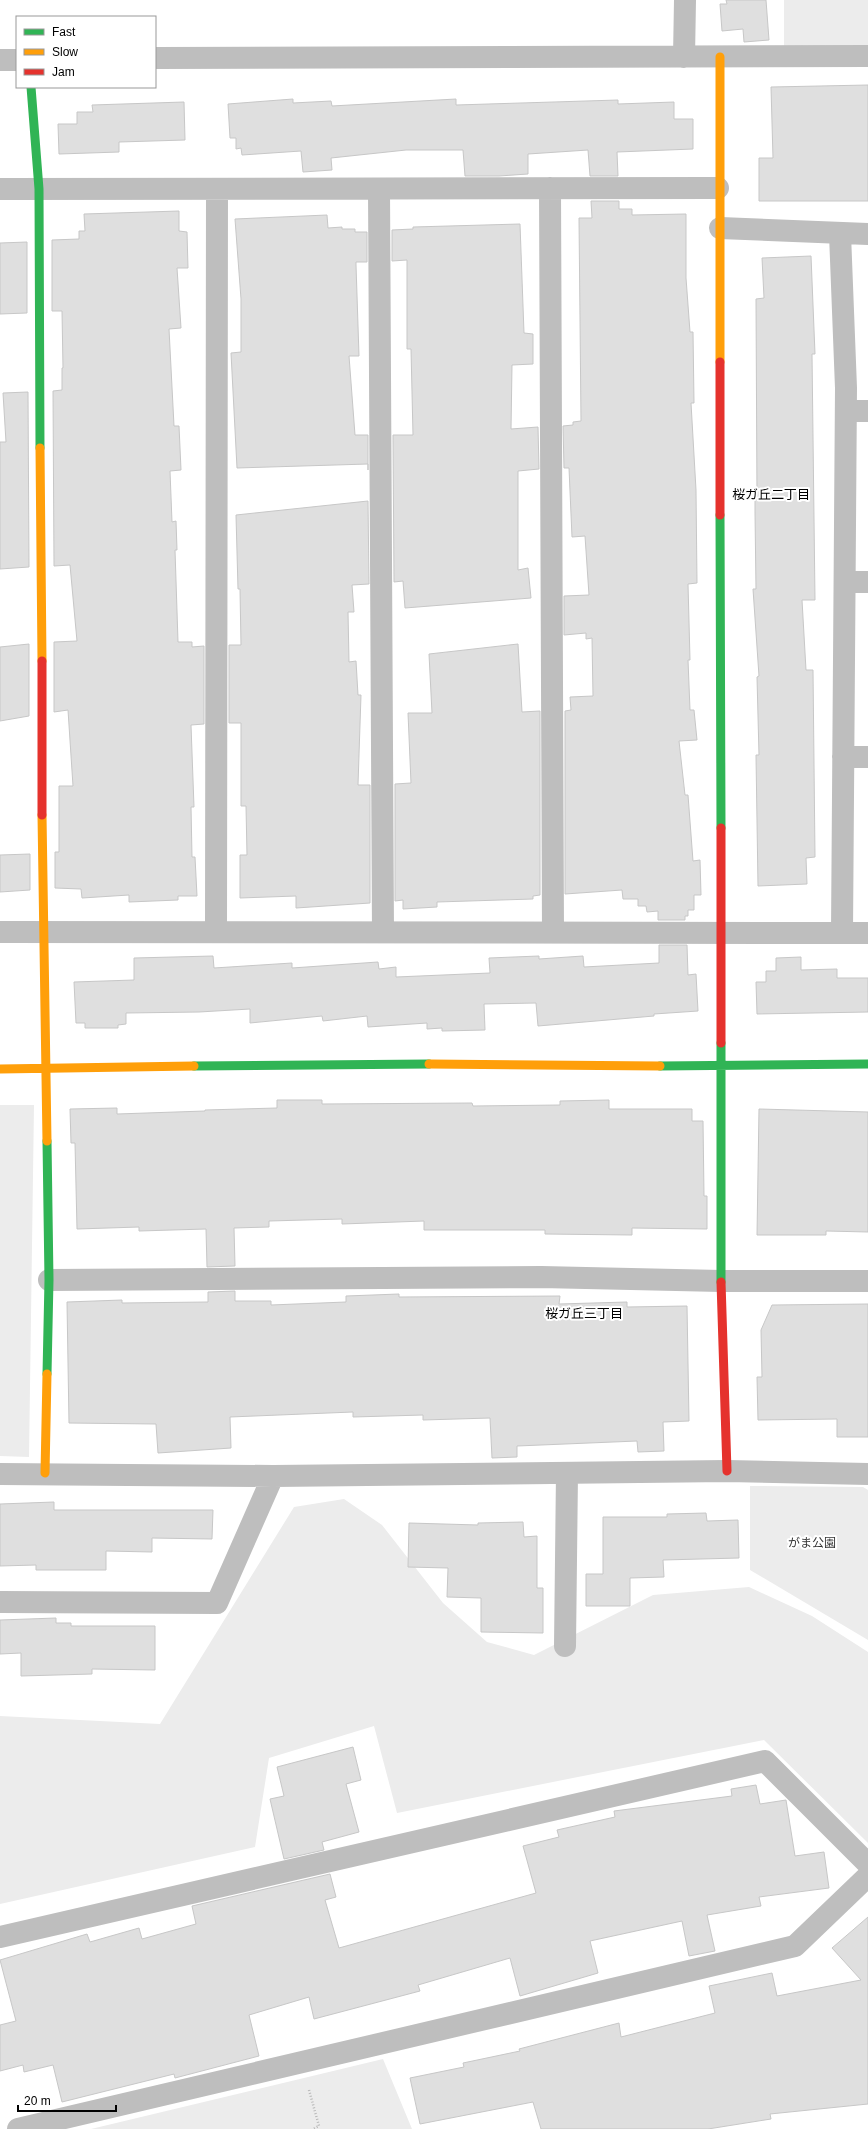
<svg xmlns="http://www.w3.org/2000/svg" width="868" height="2129" viewBox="0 0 868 2129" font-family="Arial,'Noto Sans JP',sans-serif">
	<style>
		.green { fill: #ececec }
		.building { fill: #dfdfdf; stroke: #c7c7c7 }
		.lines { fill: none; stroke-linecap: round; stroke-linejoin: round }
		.path { stroke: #b9b9b9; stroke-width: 2.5; stroke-dasharray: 1 2; stroke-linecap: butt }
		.street { stroke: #bebebe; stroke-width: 22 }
		.fast { stroke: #30b455; stroke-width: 9 }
		.slow { stroke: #ff9f0a; stroke-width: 9 }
		.jam { stroke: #e5322d; stroke-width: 9 }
		.labels { text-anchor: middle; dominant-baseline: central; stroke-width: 4; stroke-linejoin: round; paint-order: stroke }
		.park-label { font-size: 12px; fill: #333; stroke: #fff }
		.neighbourhood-label { font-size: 13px; fill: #000; stroke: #fff }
	</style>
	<rect width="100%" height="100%" fill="#fff"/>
	<path class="green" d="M784,0H868V47H784Z
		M0,1105H34L29,1457L0,1456Z
		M750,1486L863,1487L868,1490V1640L750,1570Z
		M344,1499L382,1525L443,1603L487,1642L534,1655L653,1595L749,1587L812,1616L868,1652V1843L764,1740L397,1813L374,1726L269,1758L255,1847L0,1904V1716L160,1724L294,1507Z
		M383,2059L412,2129H91Z"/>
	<path class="building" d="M726,0H766L769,40L744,42L743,29L722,31L720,4H727Z
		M868,85V201H759V158H773L771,87Z
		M293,99V103L331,101L332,106L456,99V105L618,100V104L674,102V119H693V149L617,152L618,176H590L588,150L528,154V174L499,176H465L463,150H406L331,158L332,170L303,172L301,151L242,155L241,148L236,149V138H230L228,104Z
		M184,102L185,140L119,142V152L59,154L58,124H77V112H93L92,105Z
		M591,201H619V209H632V215L686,214V278L690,332H693L694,403H691L696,490L697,583L688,584L690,660H688L690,710H694L697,740L679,741L685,795H688L693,861L700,860L701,895H694V910H688V916H685V920H658V911L647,912L646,906H638V899H623L622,890L565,894V711L571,710L570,697L593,696L592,638L586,639V633L564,635V596L589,595L585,536L572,537L569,468H564L563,426L573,425V422L581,421L579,218H592Z
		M179,211V231L187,232L188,268H177L181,328L169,329L174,426H179L181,470L170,471L172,522L176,521L177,550H175L178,642H192V647L204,646V724L191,725L194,807H191L192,857H195L197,896H178V900L129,902V895L82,898L81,889L55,888V852H59V786H73L68,710L54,712V642L77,641L70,565L54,566L53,391L62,390V368H63L62,311H52V240L79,239V231H85L84,214Z
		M327,215L328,228L342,227V229H355V232H367V262H356V265L359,356H349L355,435H368V470V464L237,468L231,353L241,352V299L235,219Z
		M520,224L524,333L533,334V364L512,365L511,429L538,427L539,469L518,471V570L528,568L531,598L405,608L403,581L394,582L393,435H413L411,349H407V260L392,261V230L413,229V227Z
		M27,242V313L0,314V243Z
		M811,256L815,354H812L815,600H802L806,670H813L815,857L806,858L807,884L758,886L756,755H759L757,677L759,676L753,589H756L755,512V499H757L756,299L764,298L762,258Z
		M28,392L29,567L0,569V442H6L3,393Z
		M368,501L369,584L352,585L354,612H348L349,662L356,661L358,695H361L358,785H370V903L296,908V896L240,898V855H247L246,806H241V723H229V645H241L240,589H238L236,515Z
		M29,644V716L0,721V647Z
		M518,644L522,712L540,711V895L533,896V899L437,902V907L403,909V900L395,901V784L411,783L408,713H432L429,654Z
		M30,854V890L0,892V855Z
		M659,945H687L688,975L696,974L698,1011L654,1014V1016L538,1026L536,1003L484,1004L485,1030L442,1031V1028L427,1029V1023L368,1027L367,1016L323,1021L322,1016L250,1023V1009L199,1012L126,1013V1024L118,1025V1028H85V1023H76L74,982L134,980V958L213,956L214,968L292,963V968L378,962L379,969L396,967V977L490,973L489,958L539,956V959L583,956L584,967L659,963Z
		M801,957V970L837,969V978H868V1012L757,1014L756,982H766V971H776V958Z
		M277,1100H322V1104L472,1103L473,1106L560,1105V1101L609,1100V1109H692V1121H703L704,1196H707V1229L632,1228V1235L545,1234V1230H424V1221L342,1224V1219L269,1221V1227L234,1228L235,1266L207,1267L206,1229L139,1231V1227L77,1229L75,1143H71L70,1109L117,1108V1114L205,1111V1110L277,1108Z
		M759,1109L868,1112V1232L826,1231V1235H757Z
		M235,1291V1301H271V1305L346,1302V1296L399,1294V1297L560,1296L559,1304L627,1302V1307L687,1306L689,1421L663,1422L664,1451L638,1452L637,1441L517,1446V1457L492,1458L490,1418L423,1420V1415L353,1417V1412L230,1417L231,1448L158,1453L156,1424L69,1423L67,1302L122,1300V1303L208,1302V1292Z
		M868,1304V1437H837V1419L758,1420L757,1377H762L761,1330L772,1305Z
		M54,1502V1510H213L212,1539L152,1538V1552L106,1551V1570H36V1565L0,1566V1504Z
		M706,1513L707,1521L738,1520L739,1558L663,1560L664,1577L630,1578V1606H586V1574H603V1517H667V1514Z
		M523,1522L524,1537L537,1536V1588H543V1633L481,1632V1598L447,1597L448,1568L408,1567L409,1523L478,1525V1523Z
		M56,1618V1623H71V1626H155V1670L92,1669V1674L21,1676V1653L0,1654V1620Z
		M353,1747L361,1780L346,1784L359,1832L322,1842L324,1850L284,1859L270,1799L284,1796L277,1767Z
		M756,1785L760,1804L786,1800L795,1856L824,1852L829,1888L759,1897L761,1906L707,1915L715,1951L689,1956L682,1921L590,1941L598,1973L520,1996L510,1958L418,1985L420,1991L314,2019L309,1997L249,2015L259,2056L175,2078L174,2074L62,2102L53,2065L24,2072L23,2065L0,2071V2025L16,2021L0,1960L87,1934L90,1942L139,1928L142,1939L196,1924L192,1906L330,1874L336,1897L325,1900L339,1948L536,1893L523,1846L559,1837L557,1830L615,1817L614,1811L732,1796L731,1789Z
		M868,1917V2104L770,2114L771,2119L708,2129H541L533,2102L420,2124L410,2078L464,2067L463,2063L520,2051L519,2049L619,2023L621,2037L715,2013L709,1986L772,1973L777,1996L861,1980L832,1948Z"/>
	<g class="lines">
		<path class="path" d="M309,2090L319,2126L313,2129"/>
		<path class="street" d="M684,57L685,0
			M155,58L868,56
			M0,60H17
			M550,188L553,931
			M0,189L718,188
			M379,189L383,932
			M720,228L868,234
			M840,234L846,388L842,933
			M846,411H868
			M845,582H868
			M843,757H868
			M0,932L868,933
			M216,932L217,189
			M49,1280L541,1277L721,1281H868
			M0,1474L273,1476L727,1471L868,1474
			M0,1602L217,1603L273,1476
			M565,1646L567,1473
			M0,1937L765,1761L868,1864
			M18,2129L795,1946L868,1876"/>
		<path class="fast" d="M31,87L39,189L40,448
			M720,515L721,828
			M721,1043V1282
			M194,1066L429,1064
			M660,1066L868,1064
			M47,1141L49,1280L47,1374"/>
		<path class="slow" d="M720,57V362
			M40,448L42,661
			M42,815L47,1141
			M429,1064L660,1066
			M0,1069L194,1066
			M45,1473L47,1374"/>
		<path class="jam" d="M720,362V515
			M42,661V815
			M721,828V1043
			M721,1282L727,1471"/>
	</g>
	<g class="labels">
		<g class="park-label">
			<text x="812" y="1543">がま公園</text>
		</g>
		<g class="neighbourhood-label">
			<text x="771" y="494">桜ガ丘二丁目</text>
			<text x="584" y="1313">桜ガ丘三丁目</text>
		</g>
	</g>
	<rect x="16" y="16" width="140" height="72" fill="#ffffff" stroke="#999999"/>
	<rect x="24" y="29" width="20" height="6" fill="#30b455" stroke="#999999"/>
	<text x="52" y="36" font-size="12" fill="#000000">Fast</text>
	<rect x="24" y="49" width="20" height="6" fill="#ff9f0a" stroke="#999999"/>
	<text x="52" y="56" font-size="12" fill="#000000">Slow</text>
	<rect x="24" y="69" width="20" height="6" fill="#e5322d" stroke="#999999"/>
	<text x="52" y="76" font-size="12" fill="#000000">Jam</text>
	<path d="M18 2105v6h98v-6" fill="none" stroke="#000000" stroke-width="2"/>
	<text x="24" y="2105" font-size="12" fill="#000000" stroke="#ffffff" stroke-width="3" paint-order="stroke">20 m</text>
</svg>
